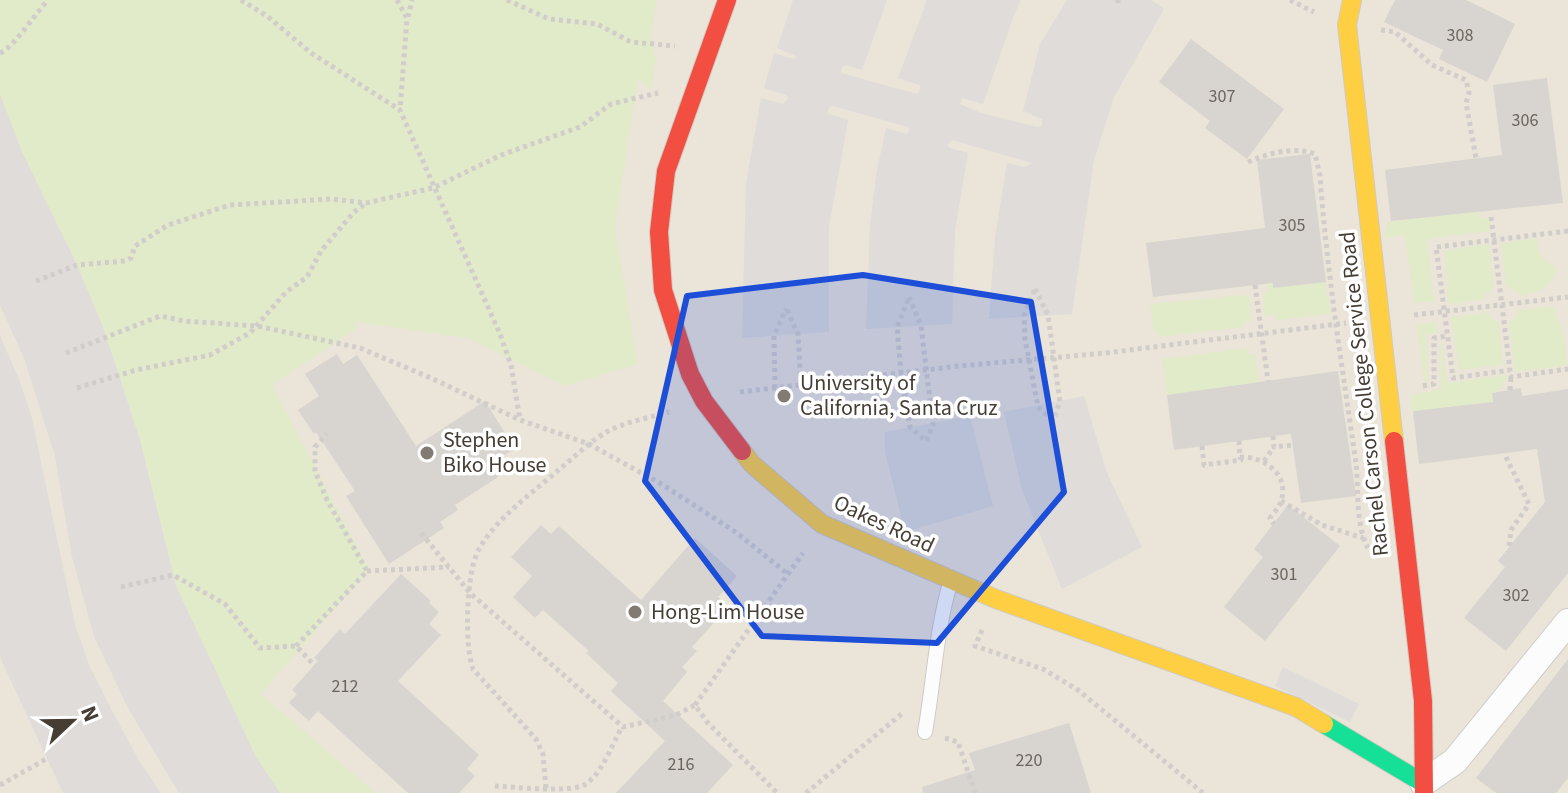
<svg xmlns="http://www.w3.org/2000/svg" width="1568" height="793" viewBox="0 0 1568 793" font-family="'Source Sans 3',sans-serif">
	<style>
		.education { fill: #ebe4d8 }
		.green { fill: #e1ebc9 }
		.parking { fill: #dfdcd9 }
		.building { fill: #d8d4d0 }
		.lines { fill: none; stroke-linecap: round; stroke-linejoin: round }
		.lane-casing { stroke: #cecbc7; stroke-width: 16 }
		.street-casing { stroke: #cecbc7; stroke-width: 28 }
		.fast-casing { stroke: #d0cac0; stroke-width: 20 }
		.slow-casing { stroke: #d0cac0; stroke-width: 20 }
		.jam-casing { stroke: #d0cac0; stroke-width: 20 }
		.path { stroke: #d1cdca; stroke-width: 5; stroke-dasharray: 4 4; stroke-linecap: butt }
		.lane { stroke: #fdfcfc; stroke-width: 14 }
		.street { stroke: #fdfcfc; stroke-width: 26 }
		.fast { stroke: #16e098; stroke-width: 18 }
		.slow { stroke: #ffcf43; stroke-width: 18 }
		.jam { stroke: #f24e42; stroke-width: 18 }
		.marked { fill: #1d4ed8; fill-opacity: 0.2; stroke: #1d4ed8; stroke-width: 6; stroke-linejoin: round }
		.poi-dot { fill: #827b74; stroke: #fff; stroke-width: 3 }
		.labels { text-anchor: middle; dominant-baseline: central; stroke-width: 7; stroke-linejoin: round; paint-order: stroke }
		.number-label { font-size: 18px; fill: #6c655d }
		.poi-label { font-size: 22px; fill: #463e35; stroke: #fff; text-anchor: start }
		.street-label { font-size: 22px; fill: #463e35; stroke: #fff }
	</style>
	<rect width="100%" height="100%" fill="#f0ede9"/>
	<path class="education" d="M0,0H1568V793H0Z"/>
	<path class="green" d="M0,0H657L651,34L656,60L651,91L638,78L615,227L638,364L565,386L468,338L355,322L358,328L272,385L369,569L261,694L376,793H280L256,758L176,586L140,440L103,327L77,265L22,152L0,94Z
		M1478,211L1481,219L1491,217L1488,231L1427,239L1434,301L1414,303L1405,235L1384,238L1388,222Z
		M1537,238C1537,261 1545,257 1557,269C1549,288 1539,293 1520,295L1506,286L1501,244Z
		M1489,244L1494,287L1486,294L1485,299L1449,304L1444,251Z
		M1326,282L1330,314L1277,320L1275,315L1265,316L1263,294H1267L1266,283H1273L1274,288Z
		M1243,295L1249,296L1252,321L1244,322V327L1158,337V331H1153L1151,304Z
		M1553,306L1564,336L1567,365L1515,372L1509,322L1516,317L1518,310Z
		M1488,313L1491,318L1499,322L1503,365L1459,370L1451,317Z
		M1437,322L1438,333L1426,334L1428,382L1425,383L1416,325Z
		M1442,343L1447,383L1505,375L1508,376L1498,392L1492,393L1493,402L1411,412V395L1441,389L1440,344Z
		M1247,348L1248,355L1255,354L1259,383L1167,395L1162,359Z"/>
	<path class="parking" d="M793,0H887L862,70L846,65L842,67L841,73L917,94L921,88L919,85L898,78L927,0H1021L1014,15L983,104L962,98L960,104L981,113L1037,127L1042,126V119L1023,111L1040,44L1067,0H1151L1164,9L1114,97L1094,160L1072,314L989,319L995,237L1007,163L1024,167L1032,163L952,140L947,145L950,148L968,153L955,231L952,324L866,329L870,226L876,175L886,128L907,134L910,130L908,127L833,106L829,108L827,113L848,120L829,227V332L742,338L746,183L761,98L783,104L788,98L786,95L764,88L774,53L793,59L798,57L777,48Z
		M0,94L22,152L77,265L103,327L140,440L176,586L256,757L280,793H179L128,708L94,636L72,557L55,456L24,358L0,305Z
		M0,336L18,377L31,414L75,625L89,665L112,711L140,762L161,793H63L3,664L0,655Z
		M1084,396L1107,473L1142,547L1062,589L1022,490L1004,412Z
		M970,416L993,506L905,532L885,452V432Z
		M1283,667L1359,704L1350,722L1275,686Z"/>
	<path class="building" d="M1395,0H1466L1515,24L1487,82L1439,59L1443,50L1384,22Z
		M1191,39L1284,109L1247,159L1205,128L1210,121L1159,82Z
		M1547,78L1563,203L1391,221L1385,170L1502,155L1493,85Z
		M1310,154L1326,282L1273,288V283L1153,297L1146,243L1265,228L1257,160Z
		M337,354L343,364L357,355L416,446L485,401L515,449L492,462L501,475L455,505L458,510L440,522L444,528L389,564L346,496L355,491L316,432L314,434L298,410L319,396L305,374Z
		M1338,371L1356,496L1301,503L1291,434L1174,450L1167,395Z
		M1521,388L1522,396L1568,389V573L1506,651L1464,618L1505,567L1498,561L1545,502L1537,449L1419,464L1413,411L1493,402L1492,393Z
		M1288,505L1340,546L1265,641L1224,607L1263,557L1254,549Z
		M541,525L551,534L559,526L641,600L695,538L737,576L718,597L729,606L692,647L697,651L682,667L687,672L663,701L733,765L707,793H616L665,741L611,691L618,683L586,653L589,651L543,610L535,618L513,597L532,576L511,557Z
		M401,574L431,601L429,603L439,612L429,624L441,635L398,681L479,755L467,769L475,776L459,793H408L318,711L309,721L289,703L297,694L292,690L318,661L314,658L340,629L345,634Z
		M1568,659V778L1556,793H1496L1476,778Z
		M1069,723L1091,793H923L922,787L975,770L969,753Z"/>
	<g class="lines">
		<g class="lane-casing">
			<path id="lane" d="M925,732C934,681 936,630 951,580"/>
		</g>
		<g class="street-casing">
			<path id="street" d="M1423,783L1455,761L1568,622"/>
		</g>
		<g class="fast-casing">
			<path id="fast" d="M1324,724L1423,783"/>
		</g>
		<g class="slow-casing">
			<path id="slow" d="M1352,0L1347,25L1394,441
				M742,451L752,464L822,524L996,599L1296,707L1324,724"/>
		</g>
		<g class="jam-casing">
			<path id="jam" d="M727,0L666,171L659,232L663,290L690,374L704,401L742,451
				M1394,441L1423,701L1424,793"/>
		</g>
		<path class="path" d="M241,0L267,16L311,53L400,110L500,334L511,365L520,420
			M397,0L407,18L400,110
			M507,0L549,19L597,24L631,42L675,46
			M1290,0L1314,12
			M1118,3V0
			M408,17L412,0
			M1381,30L1395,32L1432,65L1466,80L1469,93L1466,103L1476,158
			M0,53C15,46 34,15 48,0
			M1248,162C1269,153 1294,146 1315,154L1320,176C1327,272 1342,367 1356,463C1359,490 1355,524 1368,548
			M1491,217L1510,370
			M1568,231L1436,247L1453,378L1510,370L1511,377L1568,369
			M36,281L77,265L125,261L131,258L135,246L168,225L230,205L332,199L366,203L433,188L501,155L580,127L611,104L658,93
			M1255,285L1268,381
			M1035,289L1048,315L1060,402L1053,420L1038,407L1025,339L1024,315Z
			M909,297L921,326L933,425L926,441L910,427L901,373L897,327Z
			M787,310L798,334L801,385
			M1414,315L1568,297
			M66,353L160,316L184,321L257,326L360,348L431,378L520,420L589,444L663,485L737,533L789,575
			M1423,386L1434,384V338L1448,336
			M77,388L136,370L210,355L250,333L286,292L307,277L321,251L354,212L366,203
			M775,388L774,336L786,309
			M1510,390L1511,377
			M740,392L959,366L1106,353L1346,323
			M1273,436L1274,447L1293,445
			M1239,441L1240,457C1263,456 1290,474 1281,501C1280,507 1273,513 1270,518L1274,524
			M1202,446L1204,465L1241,460V458
			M1506,457L1529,504L1511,530L1509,546
			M1264,461L1274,447
			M1281,501L1322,525L1363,538
			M421,533L470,593L623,727L676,715L695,705L707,722L777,793
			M367,571L449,567
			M121,587L173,575L225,604L260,648L296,646L315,666
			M982,630L975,646L1043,669L1078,690L1203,793
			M296,646L367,571L327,500L315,471V447L327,434
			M695,705L803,553
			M945,738L958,742L975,793
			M0,785L46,759
			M495,786C516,787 567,793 584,785C602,775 612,744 622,727
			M546,788L543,754L536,739L473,669C464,645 466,572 479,549C498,516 534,492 562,467C576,456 589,442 605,433C623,422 649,418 669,412
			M806,793L904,712"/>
		<use href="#lane" class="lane"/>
		<use href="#street" class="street"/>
		<use href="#fast" class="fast"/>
		<use href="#slow" class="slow"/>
		<use href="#jam" class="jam"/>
	</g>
	<path class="marked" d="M863,275L1031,302L1064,492L937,643L762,636L645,481L687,296Z"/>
	<g class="poi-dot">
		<circle cx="784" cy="396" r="8"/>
		<circle cx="427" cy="453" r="8"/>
		<circle cx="635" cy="612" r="8"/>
	</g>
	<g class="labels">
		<g class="number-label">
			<text x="1460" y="35">308</text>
			<text x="1222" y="96">307</text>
			<text x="1525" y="120">306</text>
			<text x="1292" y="225">305</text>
			<text x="1284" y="574">301</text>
			<text x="1516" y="595">302</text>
			<text x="345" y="686">212</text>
			<text x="1029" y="760">220</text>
			<text x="681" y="764">216</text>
		</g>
		<g class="poi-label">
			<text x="800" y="383">University of<tspan x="800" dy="25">California, Santa Cruz</tspan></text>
			<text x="443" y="440">Stephen<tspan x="443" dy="25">Biko House</tspan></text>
			<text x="651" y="612">Hong-Lim House</text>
		</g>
		<g class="street-label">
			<text transform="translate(1364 394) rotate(-96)">Rachel Carson College Service Road</text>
			<text transform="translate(884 524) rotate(25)">Oakes Road</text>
		</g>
	</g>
	<g transform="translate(72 721) rotate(68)" stroke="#ffffff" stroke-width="6" paint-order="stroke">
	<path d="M0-6L14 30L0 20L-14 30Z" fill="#463e35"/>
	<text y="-12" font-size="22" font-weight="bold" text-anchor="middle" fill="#463e35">N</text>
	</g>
</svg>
